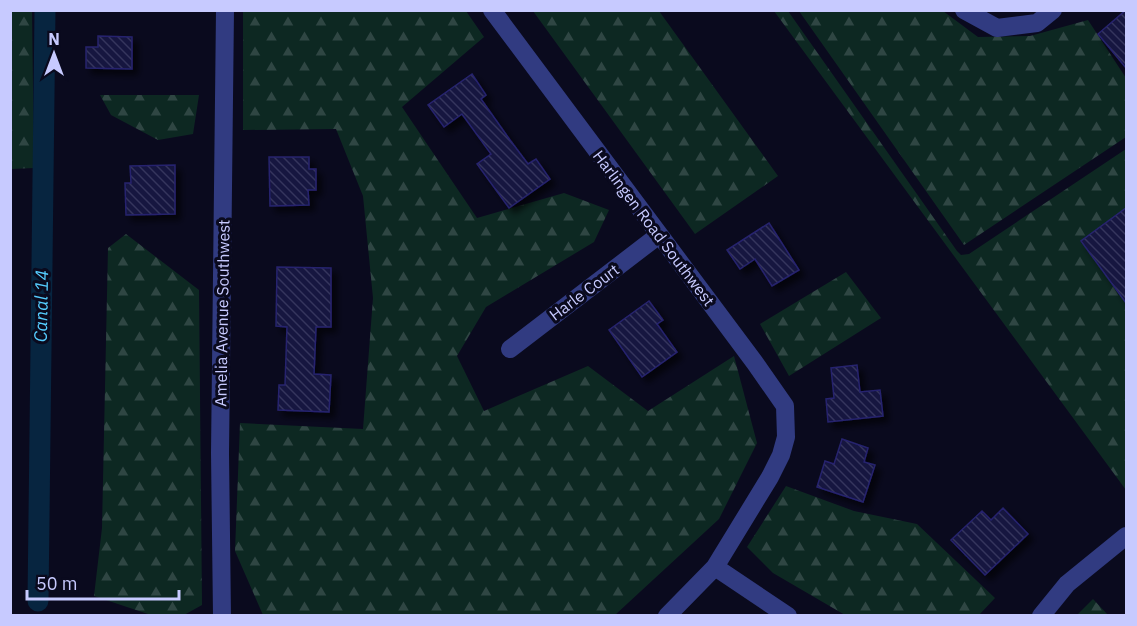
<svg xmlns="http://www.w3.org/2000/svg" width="1137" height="626" viewBox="0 0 1137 626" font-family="'IBM Plex Sans',sans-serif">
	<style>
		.forest { fill: url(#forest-firs) }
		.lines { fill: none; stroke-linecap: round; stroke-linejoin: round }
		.canal { stroke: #072540; stroke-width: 21 }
		.building { fill: url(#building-back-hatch); stroke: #26246e; stroke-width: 1.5; filter: url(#shadow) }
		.minor { stroke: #313b81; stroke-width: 18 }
		.labels { text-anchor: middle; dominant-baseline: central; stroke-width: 6; stroke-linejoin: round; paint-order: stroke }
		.street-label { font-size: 16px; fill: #c7caff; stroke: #0a0a1e }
		.water-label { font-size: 18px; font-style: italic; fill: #55cdff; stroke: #0a0a1e }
	</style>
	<defs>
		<pattern id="forest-firs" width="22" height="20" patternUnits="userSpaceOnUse" patternTransform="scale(1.5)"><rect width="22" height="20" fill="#0d2822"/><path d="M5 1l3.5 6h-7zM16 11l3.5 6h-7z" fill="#2f4643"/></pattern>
		<pattern id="building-back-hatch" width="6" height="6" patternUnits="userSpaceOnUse" patternTransform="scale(1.5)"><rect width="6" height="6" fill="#161440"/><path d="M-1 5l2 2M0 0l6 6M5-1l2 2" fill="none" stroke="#36355d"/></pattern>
		<filter id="shadow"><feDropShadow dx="5.5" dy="5.5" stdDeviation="3" flood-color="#0009"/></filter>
	</defs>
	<rect width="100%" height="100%" fill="#0a0a1e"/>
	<path class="forest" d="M10,11H32L34,168L11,169Z
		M243,11H466L484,37L402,107L477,218L564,193L609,210L594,242L486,307L457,356L484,411L588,366L648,411L734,356L757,443L719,519L615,615H263L235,551L240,423L363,429L373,298L363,196L336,129L243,130Z
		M533,11H659L778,176L695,234Z
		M774,11H788L957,251L961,255L969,254L1126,149V490Z
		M799,11H943L978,37L1030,36L1088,20L1126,78V137L964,245Z
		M100,95H199L193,134L158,140L111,115Z
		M126,234L199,290L202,605L184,615H151L94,596L102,528L108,248Z
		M846,272L881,318L789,376L760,324Z
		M786,486L854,511L917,524L995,598L979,615H845L773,573L747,547Z
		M1093,599L1108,615H1077Z"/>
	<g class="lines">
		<path class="canal" d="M38,601L45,10"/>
	</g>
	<path class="building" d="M1126,10V68L1098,34Z
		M98,36L132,37V69L86,68V47H98Z
		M472,74L486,95L481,99L510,140L528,164L536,159L550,179L509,208L477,164L491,154L462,114L444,127L428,105Z
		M269,157H309V169H316V190H308L309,205L270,206Z
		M175,165V214L126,215L125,183H131L130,166Z
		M1126,208V303L1081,241Z
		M769,223L799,270L772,286L755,259L740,269L727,250Z
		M277,267L331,268V327H316L314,374L331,375L329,412L278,410L279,385H285L287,327L276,326Z
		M649,301L663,320L657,324L677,352L642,377L609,330Z
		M857,365L860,392L880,390L883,416L828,422L826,399L834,398L831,368Z
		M842,439L868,448L864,462L875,465L863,502L817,487L825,461L834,464Z
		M1003,508L1028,534L985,575L951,540L982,511L991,520Z"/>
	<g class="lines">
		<path class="minor" d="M492,10L755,363L785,406L786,437L781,455L770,477L715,567L667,616
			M964,10L997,28L1037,23L1053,10
			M510,349L659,235
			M715,567L788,616
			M222,616L220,453L225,10
			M1041,616L1067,584L1126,536"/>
	</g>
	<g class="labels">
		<g class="street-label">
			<text transform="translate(654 228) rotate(53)">Harlingen Road Southwest</text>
			<text transform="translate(584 292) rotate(-37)">Harle Court</text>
			<text transform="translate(222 313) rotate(-89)">Amelia Avenue Southwest</text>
		</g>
		<g class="water-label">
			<text transform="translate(41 306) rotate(-89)">Canal 14</text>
		</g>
	</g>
	<rect width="1137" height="626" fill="none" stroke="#c7caff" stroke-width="24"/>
	<g transform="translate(54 54)" stroke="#0a0a1e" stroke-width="4.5" paint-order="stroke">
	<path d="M0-4.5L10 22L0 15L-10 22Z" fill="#c7caff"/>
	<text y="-9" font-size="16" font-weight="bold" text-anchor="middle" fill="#c7caff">N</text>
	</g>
	<path d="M27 590v9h152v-9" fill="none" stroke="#c7caff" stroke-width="3"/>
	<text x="36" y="590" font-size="18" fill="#c7caff" stroke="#0a0a1e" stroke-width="4.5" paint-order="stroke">50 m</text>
</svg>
